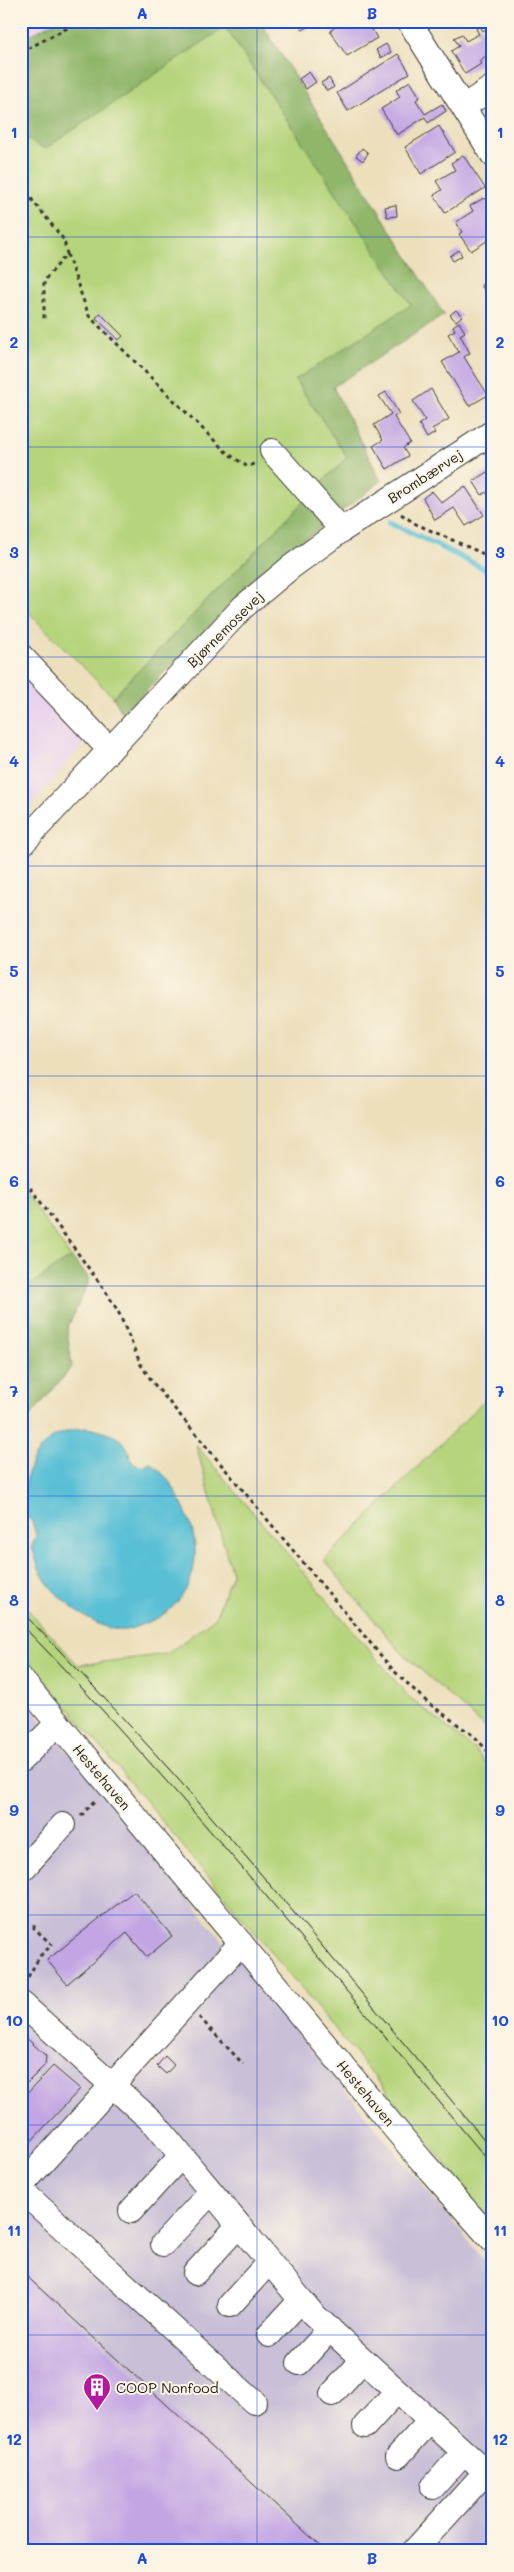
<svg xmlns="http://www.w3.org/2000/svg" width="514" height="2572" viewBox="0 0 514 2572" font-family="Mali,sans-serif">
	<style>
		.built { fill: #e9d2ed }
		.industrial { fill: #c9bfd7 }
		.green { fill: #b5d47b; stroke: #68784c }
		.forest { fill: #90b66b; stroke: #566944 }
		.water { fill: #58bfd5; stroke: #3a6e78 }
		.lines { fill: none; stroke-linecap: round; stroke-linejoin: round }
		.stream { stroke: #58bfd5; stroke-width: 5.5 }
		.building { fill: #c2a6e4 }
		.minor-casing { stroke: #3b3934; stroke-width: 26 }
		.path { stroke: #3b3934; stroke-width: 3; stroke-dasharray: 4 4; stroke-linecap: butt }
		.minor { stroke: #fff; stroke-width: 24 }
		.tram { stroke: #1c1c1c; stroke-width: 1 }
		.grid { fill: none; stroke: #1d4ed8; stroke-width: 1; stroke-opacity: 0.55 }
		.labels { text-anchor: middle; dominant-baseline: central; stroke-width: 4; stroke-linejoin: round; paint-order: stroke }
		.street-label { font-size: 14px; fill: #1c1c1c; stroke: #fcf5e5 }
		.poi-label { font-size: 14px; fill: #1c1c1c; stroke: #fcf5e5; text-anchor: start }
		.neatline { fill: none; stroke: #1d4ed8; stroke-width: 2 }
		.grid-label { font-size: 16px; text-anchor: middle; font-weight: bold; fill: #1d4ed8 }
	</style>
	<rect width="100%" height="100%" fill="#fcf5e5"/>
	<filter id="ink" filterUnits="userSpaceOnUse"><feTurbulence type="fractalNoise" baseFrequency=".02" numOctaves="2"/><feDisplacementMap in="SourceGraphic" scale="10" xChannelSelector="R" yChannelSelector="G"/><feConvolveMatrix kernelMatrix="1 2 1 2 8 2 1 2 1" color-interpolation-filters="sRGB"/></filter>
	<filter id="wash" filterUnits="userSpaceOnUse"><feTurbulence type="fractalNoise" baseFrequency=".0096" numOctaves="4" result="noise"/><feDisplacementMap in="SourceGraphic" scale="20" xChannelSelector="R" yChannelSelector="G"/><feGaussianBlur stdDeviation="1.12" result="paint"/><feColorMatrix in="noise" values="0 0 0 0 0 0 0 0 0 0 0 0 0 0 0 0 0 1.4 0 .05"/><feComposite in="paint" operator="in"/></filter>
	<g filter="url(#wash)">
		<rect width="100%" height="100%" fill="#ecdfbc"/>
		<path class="built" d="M21,21H56L21,40Z
			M21,678L84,744L21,817Z"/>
		<path class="industrial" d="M21,1694L493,2271V2551H21Z"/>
		<path class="green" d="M225,27L412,305L296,380L347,457L113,697L21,605V136L45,148Z
			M21,1188L71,1257L21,1291V1250L24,1247Z
			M493,1392V1734H492L400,1651L324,1560Z
			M196,1445L408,1696L475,1750L493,1772V2224L453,2180L455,2175L402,2110L21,1651V1602L78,1665L167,1654L215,1618L232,1574Z"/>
		<path class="forest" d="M56,21H260L444,315L333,387L381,481L270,566L123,714L113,697L347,457L295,380L411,305L225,27L45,149L21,136V40Z
			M71,1257L90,1279L67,1329L72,1367L21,1427V1291Z"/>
		<path class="water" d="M87,1428C98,1430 120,1435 126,1446C130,1452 129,1458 134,1464L143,1467L150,1463C171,1479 174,1488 185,1511C207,1555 193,1608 143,1624C138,1626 131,1629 125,1630C98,1632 58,1600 44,1578C38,1568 35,1557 32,1546L36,1535L32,1521L24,1515C22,1469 36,1431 87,1428Z"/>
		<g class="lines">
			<path class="stream" d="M390,522L493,573"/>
		</g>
		<g id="blocks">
			<path class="building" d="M297,21H318L303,30Z
				M343,21H360L362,24L367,21L377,38L347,56L330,31Z
				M483,21H493V59L489,54L479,61L481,64L465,74L451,51L459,46L454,38L462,34L466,41L479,34L476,29L480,26L483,31L487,28Z
				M386,44L391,52L381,58L376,50Z
				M398,54L410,73L348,111L337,93Z
				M309,72L316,82L306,89L299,79Z
				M329,78L334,87L327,91L321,83Z
				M410,81L420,97L416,100L425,114L442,104L446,111L428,123L425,117L397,135L381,109L400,97L396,90Z
				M439,126L455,152L421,174L405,147Z
				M362,148L368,153L363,161L356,156Z
				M463,155L485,188L445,213L434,195L442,190L436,181L455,170L451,163Z
				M484,198L493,212V237L471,251L459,234L462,232L456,222L473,211L470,206Z
				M396,205L397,216L387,217L385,207Z
				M459,250L462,256L453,261L450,256Z
				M493,266V291L487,295L481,285L489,280L484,272Z
				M456,310L462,316L456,321L450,315Z
				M100,313L123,336L119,340L96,318Z
				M459,322L465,332L460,335L470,353L464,357L488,395L469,406L442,362L459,352L448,334L455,330L453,326Z
				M431,389L449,419L432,429L435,433L427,438L419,424L425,420L413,401Z
				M386,392L399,414L394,417L410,443L403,448L408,456L387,469L373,446L383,440L374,425L391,414L379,396Z
				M487,472L490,476L493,474V502L486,492L482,495L473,481Z
				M465,486L484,515L466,526L454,508L435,520L423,498L432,491L442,503Z
				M134,1891L172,1936L147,1957L127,1933L67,1984L47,1960Z
				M21,2033L46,2056L45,2065L26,2084L21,2080Z
				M165,2056L174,2065L166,2074L157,2066Z
				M53,2066L80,2089L21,2152V2100Z
				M21,2271L326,2551H21Z"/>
		</g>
	</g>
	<g filter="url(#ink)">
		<use href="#blocks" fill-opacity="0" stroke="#3b3934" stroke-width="1"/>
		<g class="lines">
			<g class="minor-casing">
				<path id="minor" d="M409,21L493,155
					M463,107L493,87
					M272,451L342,530
					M21,656L110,750
					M21,845L243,607L291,567L342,530L493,432
					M21,1679L421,2160L493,2241
					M21,1760L58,1723
					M21,1871L63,1825
					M21,2003L155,2124L301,2300L269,2335
					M21,2186L241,1943
					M21,2190L254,2402
					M131,2211L181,2156
					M163,2244L211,2192
					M195,2273L239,2225
					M301,2300L313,2314L486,2472
					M230,2305L269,2262
					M299,2363L330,2329
					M332,2394L363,2360
					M365,2426L397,2391
					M398,2456L430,2421
					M433,2487L464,2452
					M414,2551L493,2464"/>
			</g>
			<path class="path" d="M21,52L81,21
				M21,186L64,240L67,254L44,281V320
				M67,254L89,316L227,453L248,467L255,463
				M401,514L416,524L493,558
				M21,1175L106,1292L118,1311L141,1365L154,1384L393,1670L427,1702L475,1737L493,1757
				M81,1816L95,1800
				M24,1984L40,1956L52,1945L34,1928V1922
				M199,2017L243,2064"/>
			<use href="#minor" class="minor"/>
			<path class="tram" d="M21,1611C189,1781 339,1967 493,2150
				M21,1624C188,1796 339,1983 493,2166"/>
		</g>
	</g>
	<path class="grid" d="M257,21V2551M21,237H493M21,447H493M21,657H493M21,866H493M21,1076H493M21,1286H493M21,1496H493M21,1705H493M21,1915H493M21,2125H493M21,2335H493"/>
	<defs>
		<g id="building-pin" transform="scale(1.4375)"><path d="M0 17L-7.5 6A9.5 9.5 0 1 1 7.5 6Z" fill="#b5179e" stroke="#fcf5e5"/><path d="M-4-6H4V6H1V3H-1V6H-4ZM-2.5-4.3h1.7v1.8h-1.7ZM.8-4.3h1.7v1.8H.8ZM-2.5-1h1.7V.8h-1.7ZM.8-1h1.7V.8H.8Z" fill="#fff"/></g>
	</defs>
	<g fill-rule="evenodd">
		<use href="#building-pin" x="97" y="2387"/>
	</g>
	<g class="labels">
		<g class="street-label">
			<text transform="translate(425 476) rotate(-33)">Brombærvej</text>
			<text transform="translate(225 629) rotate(-45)">Bjørnemosevej</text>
			<text transform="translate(102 1777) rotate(50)">Hestehaven</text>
			<text transform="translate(366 2093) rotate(50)">Hestehaven</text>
		</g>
		<g class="poi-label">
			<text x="116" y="2387">COOP Nonfood</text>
		</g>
	</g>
	<rect width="514" height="2572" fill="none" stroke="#fcf5e5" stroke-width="55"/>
	<rect x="28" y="28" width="458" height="2516" class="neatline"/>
	<g class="grid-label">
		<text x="142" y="19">A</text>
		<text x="372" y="19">B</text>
		<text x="14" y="138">1</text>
		<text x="500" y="138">1</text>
		<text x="14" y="348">2</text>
		<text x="500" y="348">2</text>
		<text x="14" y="558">3</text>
		<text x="500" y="558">3</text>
		<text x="14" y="767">4</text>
		<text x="500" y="767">4</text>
		<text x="14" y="977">5</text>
		<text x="500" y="977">5</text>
		<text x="14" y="1187">6</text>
		<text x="500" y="1187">6</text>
		<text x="14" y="1397">7</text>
		<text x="500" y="1397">7</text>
		<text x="14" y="1606">8</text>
		<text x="500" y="1606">8</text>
		<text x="14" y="1816">9</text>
		<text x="500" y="1816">9</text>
		<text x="14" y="2026">10</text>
		<text x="500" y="2026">10</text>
		<text x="14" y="2236">11</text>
		<text x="500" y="2236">11</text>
		<text x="14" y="2445">12</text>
		<text x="500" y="2445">12</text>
		<text x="142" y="2564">A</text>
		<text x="372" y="2564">B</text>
	</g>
</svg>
